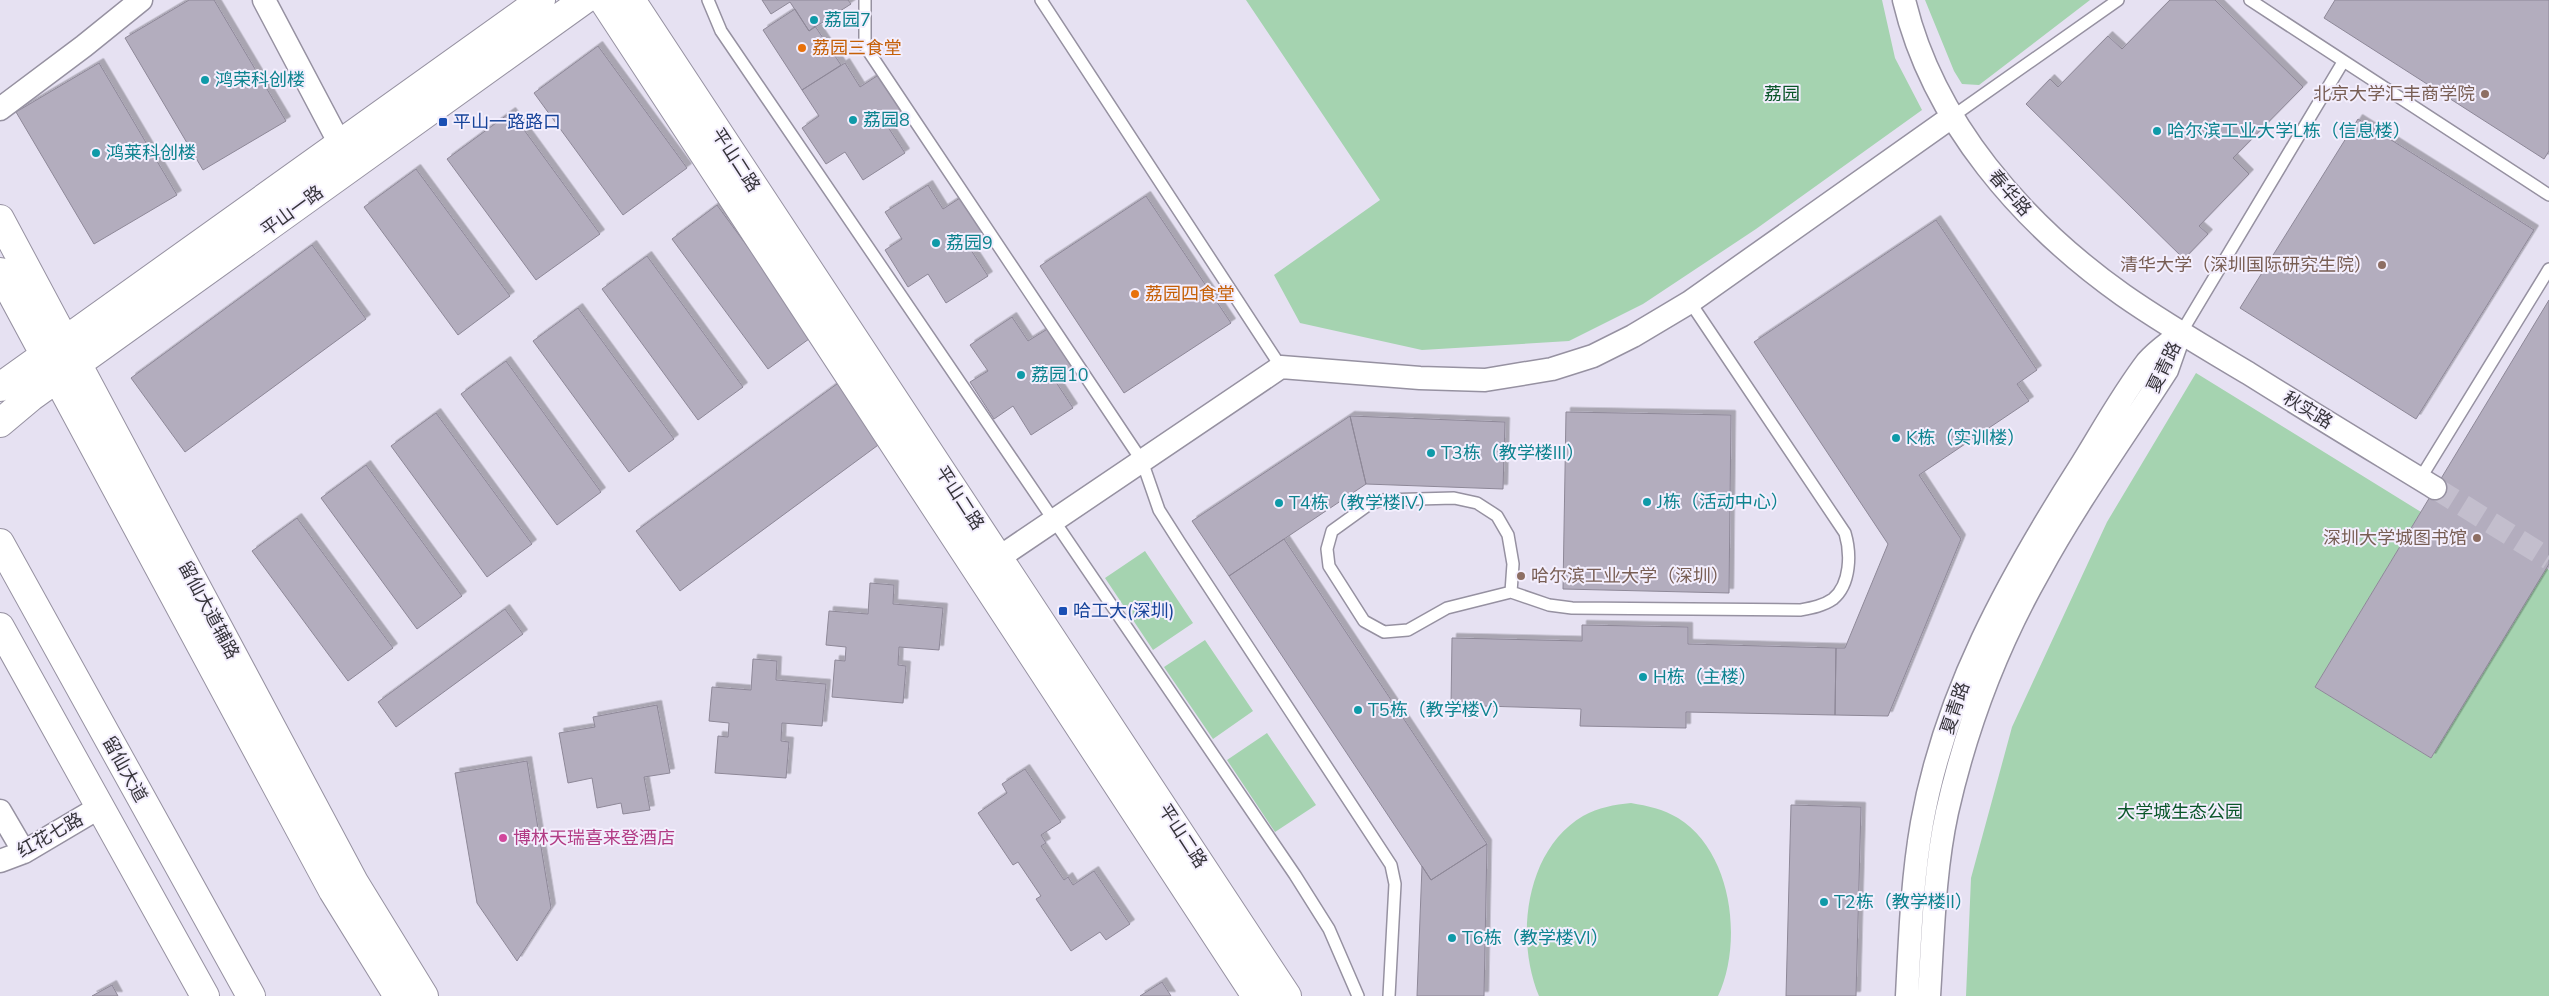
<svg xmlns="http://www.w3.org/2000/svg" width="2549" height="996" viewBox="0 0 2549 996" font-family="'Nunito Sans','Noto Sans SC',sans-serif">
	<style>
		.green { fill: #a5d3b0 }
		.building { fill: #b3adbe; stroke: #8e8898; filter: url(#shadow) }
		.lines { fill: none; stroke-linecap: round; stroke-linejoin: round }
		.street-tunnel { stroke: #c3becd; stroke-width: 22; stroke-dasharray: 22 11; stroke-linecap: butt }
		.lane-casing { stroke: #9691a1; stroke-width: 14 }
		.street-casing { stroke: #9691a1; stroke-width: 25 }
		.secondary-casing { stroke: #9691a1; stroke-width: 30 }
		.primary-casing { stroke: #9691a1; stroke-width: 30 }
		.lane { stroke: #fff; stroke-width: 11 }
		.street { stroke: #fff; stroke-width: 22 }
		.secondary { stroke: #fff; stroke-width: 28 }
		.primary { stroke: #fff; stroke-width: 28 }
		.culture-dot { fill: #0f9aa8; stroke: #f3eefd; stroke-width: 2 }
		.food-dot { fill: #e8710a; stroke: #f3eefd; stroke-width: 2 }
		.education-dot { fill: #8d6e63; stroke: #f3eefd; stroke-width: 2 }
		.transit-dot { fill: #1a4fb4; stroke: #f3eefd; stroke-width: 2 }
		.hotel-dot { fill: #d1479c; stroke: #f3eefd; stroke-width: 2 }
		.labels { text-anchor: middle; dominant-baseline: central; stroke-width: 4; stroke-linejoin: round; paint-order: stroke }
		.culture-label { font-size: 18px; fill: #0d838f; stroke: #f3eefd; text-anchor: start }
		.food-label { font-size: 18px; fill: #c56008; stroke: #f3eefd; text-anchor: start }
		.park-label { font-size: 18px; fill: #0a562a; stroke: #f3eefd }
		.education-label { font-size: 18px; fill: #785e54; stroke: #f3eefd; text-anchor: end }
		.transit-label { font-size: 18px; fill: #164399; stroke: #f3eefd; text-anchor: start }
		.street-label { font-size: 18px; fill: #36343a; stroke: #f3eefd }
		.hotel-label { font-size: 18px; fill: #b23c85; stroke: #f3eefd; text-anchor: start }
	</style>
	<defs>
		<filter id="shadow"><feDropShadow dx="4.5" dy="-4.5" stdDeviation="0" flood-color="#0004"/></filter>
	</defs>
	<rect width="100%" height="100%" fill="#e6e1f2"/>
	<path class="green" d="M1246,0H1882L1895,58L1922,110L1756,229L1643,304L1569,341L1422,350L1300,323L1274,275L1380,200Z
		M1925,0H2090L1979,85L1962,84L1954,71Z
		M2196,373L2421,512L2315,687L2431,758L2546,568L2549,570V996H1966L1971,878L2012,727L2107,522Z
		M1145,551L1193,623L1153,650L1105,578Z
		M1205,640L1253,711L1213,739L1164,667Z
		M1267,733L1316,805L1275,832L1227,760Z
		M1631,803C1648,806 1663,809 1678,818C1733,852 1743,943 1718,996H1539C1515,939 1525,850 1583,816C1599,807 1614,805 1631,803Z"/>
	<path class="building" d="M189,0H214L286,121L203,170L125,38Z
		M762,0H848L851,4L809,31L790,2L771,14Z
		M2170,0H2215L2303,87L2233,158L2249,174L2199,226L2208,234L2184,259L2026,104L2050,79L2058,87L2108,36L2122,49Z
		M2335,0H2549V151L2544,159L2324,18Z
		M795,9L809,31L815,26L841,65L802,90L763,30Z
		M598,46L687,168L623,215L534,93Z
		M99,63L177,195L94,244L16,112Z
		M845,63L860,87L880,74L905,112L886,124L905,153L863,180L845,152L826,164L802,128L819,116L802,90Z
		M511,112L600,234L536,280L447,159Z
		M2358,119L2534,230L2416,419L2240,308Z
		M416,169L510,296L458,335L364,207Z
		M928,185L943,209L963,196L988,234L969,247L988,276L946,303L928,274L908,287L885,250L902,239L885,212Z
		M1146,196L1231,323L1124,393L1040,266Z
		M717,205L813,336L768,369L672,239Z
		M1936,220L2037,370L2017,384L2029,401L1919,475L1961,539L1888,716L1835,715L1836,648H1845L1888,544L1754,342Z
		M312,245L366,319L185,452L131,378Z
		M647,256L743,387L698,420L602,289Z
		M2549,300V564L2431,758L2315,687Z
		M578,308L674,439L629,472L533,341Z
		M1012,317L1028,341L1049,328L1073,366L1054,379L1073,408L1031,435L1013,406L994,419L970,382L988,371L970,345Z
		M506,361L601,492L557,525L461,394Z
		M841,381L885,440L680,591L636,531Z
		M1566,412L1731,415L1729,593L1563,589Z
		M436,413L532,544L487,577L391,446Z
		M1350,416L1366,484L1229,576L1192,521Z
		M1350,416L1505,422L1503,489L1366,484Z
		M366,465L462,596L417,629L321,498Z
		M297,518L393,648L348,681L252,551Z
		M1284,539L1487,844L1431,880L1229,576Z
		M870,583L894,585L893,604L943,608L939,650L899,647L898,665L906,666L903,703L832,697L835,660L845,661L846,647L826,645L829,611L868,614Z
		M505,609L523,634L396,727L378,702Z
		M1582,625L1688,627V644L1836,648L1835,715L1686,712V728L1580,726L1581,709L1451,705L1452,638L1582,641Z
		M753,659L777,661L776,680L826,684L822,726L782,723L781,741L789,742L786,778L715,773L718,736L728,737L729,723L709,721L712,687L751,690Z
		M657,705L670,773L644,777L650,810L623,814L621,803L597,808L592,778L568,783L559,733L595,727L593,717Z
		M527,761L551,908L517,961L477,903L455,773Z
		M1025,769L1061,822L1041,835L1046,843L1041,846L1064,880L1068,877L1073,885L1094,871L1130,924L1106,940L1100,932L1071,951L1036,899L1041,896L1018,862L1013,865L978,813L1007,793L1002,784Z
		M1791,805L1861,807L1856,996H1786Z
		M1487,844L1484,996H1417L1422,866L1431,880Z
		M1162,982L1171,996H1140Z
		M112,985L118,996H92Z"/>
	<g class="lines">
		<path class="street-tunnel" d="M2435,488L2549,559"/>
		<g class="lane-casing">
			<path id="lane" d="M708,0L721,31L1295,875L1329,929L1358,996
				M865,0V46L1142,461L1159,510L1180,543L1391,865L1395,884L1389,996
				M1041,0L1281,367
				M2250,0L2549,195
				M1953,116L2118,0
				M2181,333L2343,62
				M2420,479L2549,269
				M1511,592L1513,564L1508,535L1497,516L1477,503L1454,498L1381,500L1368,505L1332,531L1327,549L1329,566L1364,621L1384,632L1408,630L1447,608L1511,592L1549,605L1572,608L1800,610C1811,608 1823,606 1833,599C1851,584 1851,553 1845,533L1690,302"/>
		</g>
		<g class="street-casing">
			<path id="street" d="M264,0L340,144
				M1904,0C1933,122 2023,224 2123,295C2163,323 2206,348 2248,373C2310,412 2373,450 2435,488
				M0,109L84,46L141,0
				M985,567L1281,367L1420,378L1485,380L1552,369L1593,356L1633,336L1690,302L1953,116
				M0,811L24,852
				M0,861L24,852L100,807
				M1907,996C1910,938 1912,880 1922,823C1945,694 2008,580 2078,470C2100,435 2121,396 2147,362C2156,351 2170,342 2181,333
				M1929,996C1933,934 1934,872 1947,812C1966,728 1997,646 2039,572C2077,502 2124,437 2167,370L2180,333"/>
		</g>
		<g class="secondary-casing">
			<path id="secondary" d="M603,0L1256,996
				M631,0L1287,996
				M0,219L354,882L424,996
				M0,272L333,891L398,996
				M0,387L541,0
				M0,423L31,397L584,0"/>
		</g>
		<g class="primary-casing">
			<path id="primary" d="M0,543L251,996
				M0,627L205,996"/>
		</g>
		<use href="#lane" class="lane"/>
		<use href="#street" class="street"/>
		<use href="#secondary" class="secondary"/>
		<use href="#primary" class="primary"/>
	</g>
	<g class="culture-dot">
		<circle cx="814" cy="20" r="5"/>
		<circle cx="205" cy="80" r="5"/>
		<circle cx="853" cy="120" r="5"/>
		<circle cx="2157" cy="131" r="5"/>
		<circle cx="96" cy="153" r="5"/>
		<circle cx="936" cy="243" r="5"/>
		<circle cx="1021" cy="375" r="5"/>
		<circle cx="1896" cy="438" r="5"/>
		<circle cx="1431" cy="453" r="5"/>
		<circle cx="1647" cy="502" r="5"/>
		<circle cx="1279" cy="503" r="5"/>
		<circle cx="1643" cy="677" r="5"/>
		<circle cx="1358" cy="710" r="5"/>
		<circle cx="1824" cy="902" r="5"/>
		<circle cx="1452" cy="938" r="5"/>
	</g>
	<g class="food-dot">
		<circle cx="802" cy="48" r="5"/>
		<circle cx="1135" cy="294" r="5"/>
	</g>
	<g class="education-dot">
		<circle cx="2485" cy="94" r="5"/>
		<circle cx="2382" cy="265" r="5"/>
		<circle cx="2477" cy="538" r="5"/>
		<circle cx="1521" cy="576" r="5"/>
	</g>
	<g class="transit-dot">
		<rect x="438" y="117" width="10" height="10" rx="2.5"/>
		<rect x="1058" y="606" width="10" height="10" rx="2.5"/>
	</g>
	<circle class="hotel-dot" cx="503" cy="838" r="5"/>
	<g class="labels">
		<g class="culture-label">
			<text x="824" y="20">荔园7</text>
			<text x="215" y="80">鸿荣科创楼</text>
			<text x="863" y="120">荔园8</text>
			<text x="2167" y="131">哈尔滨工业大学L栋（信息楼）</text>
			<text x="106" y="153">鸿莱科创楼</text>
			<text x="946" y="243">荔园9</text>
			<text x="1031" y="375">荔园10</text>
			<text x="1906" y="438">K栋（实训楼）</text>
			<text x="1441" y="453">T3栋（教学楼III）</text>
			<text x="1657" y="502">J栋（活动中心）</text>
			<text x="1289" y="503">T4栋（教学楼IV）</text>
			<text x="1653" y="677">H栋（主楼）</text>
			<text x="1368" y="710">T5栋（教学楼V）</text>
			<text x="1834" y="902">T2栋（教学楼II）</text>
			<text x="1462" y="938">T6栋（教学楼VI）</text>
		</g>
		<g class="food-label">
			<text x="812" y="48">荔园三食堂</text>
			<text x="1145" y="294">荔园四食堂</text>
		</g>
		<g class="park-label">
			<text x="1782" y="94">荔园</text>
			<text x="2180" y="812">大学城生态公园</text>
		</g>
		<g class="education-label">
			<text x="2475" y="94">北京大学汇丰商学院</text>
			<text x="2372" y="265">清华大学（深圳国际研究生院）</text>
			<text x="2467" y="538">深圳大学城图书馆</text>
			<text x="1531" y="576" text-anchor="start">哈尔滨工业大学（深圳）</text>
		</g>
		<g class="transit-label">
			<text x="453" y="122">平山一路路口</text>
			<text x="1073" y="611">哈工大(深圳)</text>
		</g>
		<g class="street-label">
			<text transform="translate(736 160) rotate(57)">平山二路</text>
			<text transform="translate(2010 193) rotate(49)">春华路</text>
			<text transform="translate(292 211) rotate(-36)">平山一路</text>
			<text transform="translate(2164 367) rotate(-64)">夏青路</text>
			<text transform="translate(2308 410) rotate(31)">秋实路</text>
			<text transform="translate(960 498) rotate(57)">平山二路</text>
			<text transform="translate(209 610) rotate(62)">留仙大道辅路</text>
			<text transform="translate(1955 708) rotate(-71)">夏青路</text>
			<text transform="translate(125 769) rotate(61)">留仙大道</text>
			<text transform="translate(50 835) rotate(-29)">红花七路</text>
			<text transform="translate(1183 836) rotate(57)">平山二路</text>
		</g>
		<g class="hotel-label">
			<text x="513" y="838">博林天瑞喜来登酒店</text>
		</g>
	</g>
</svg>
